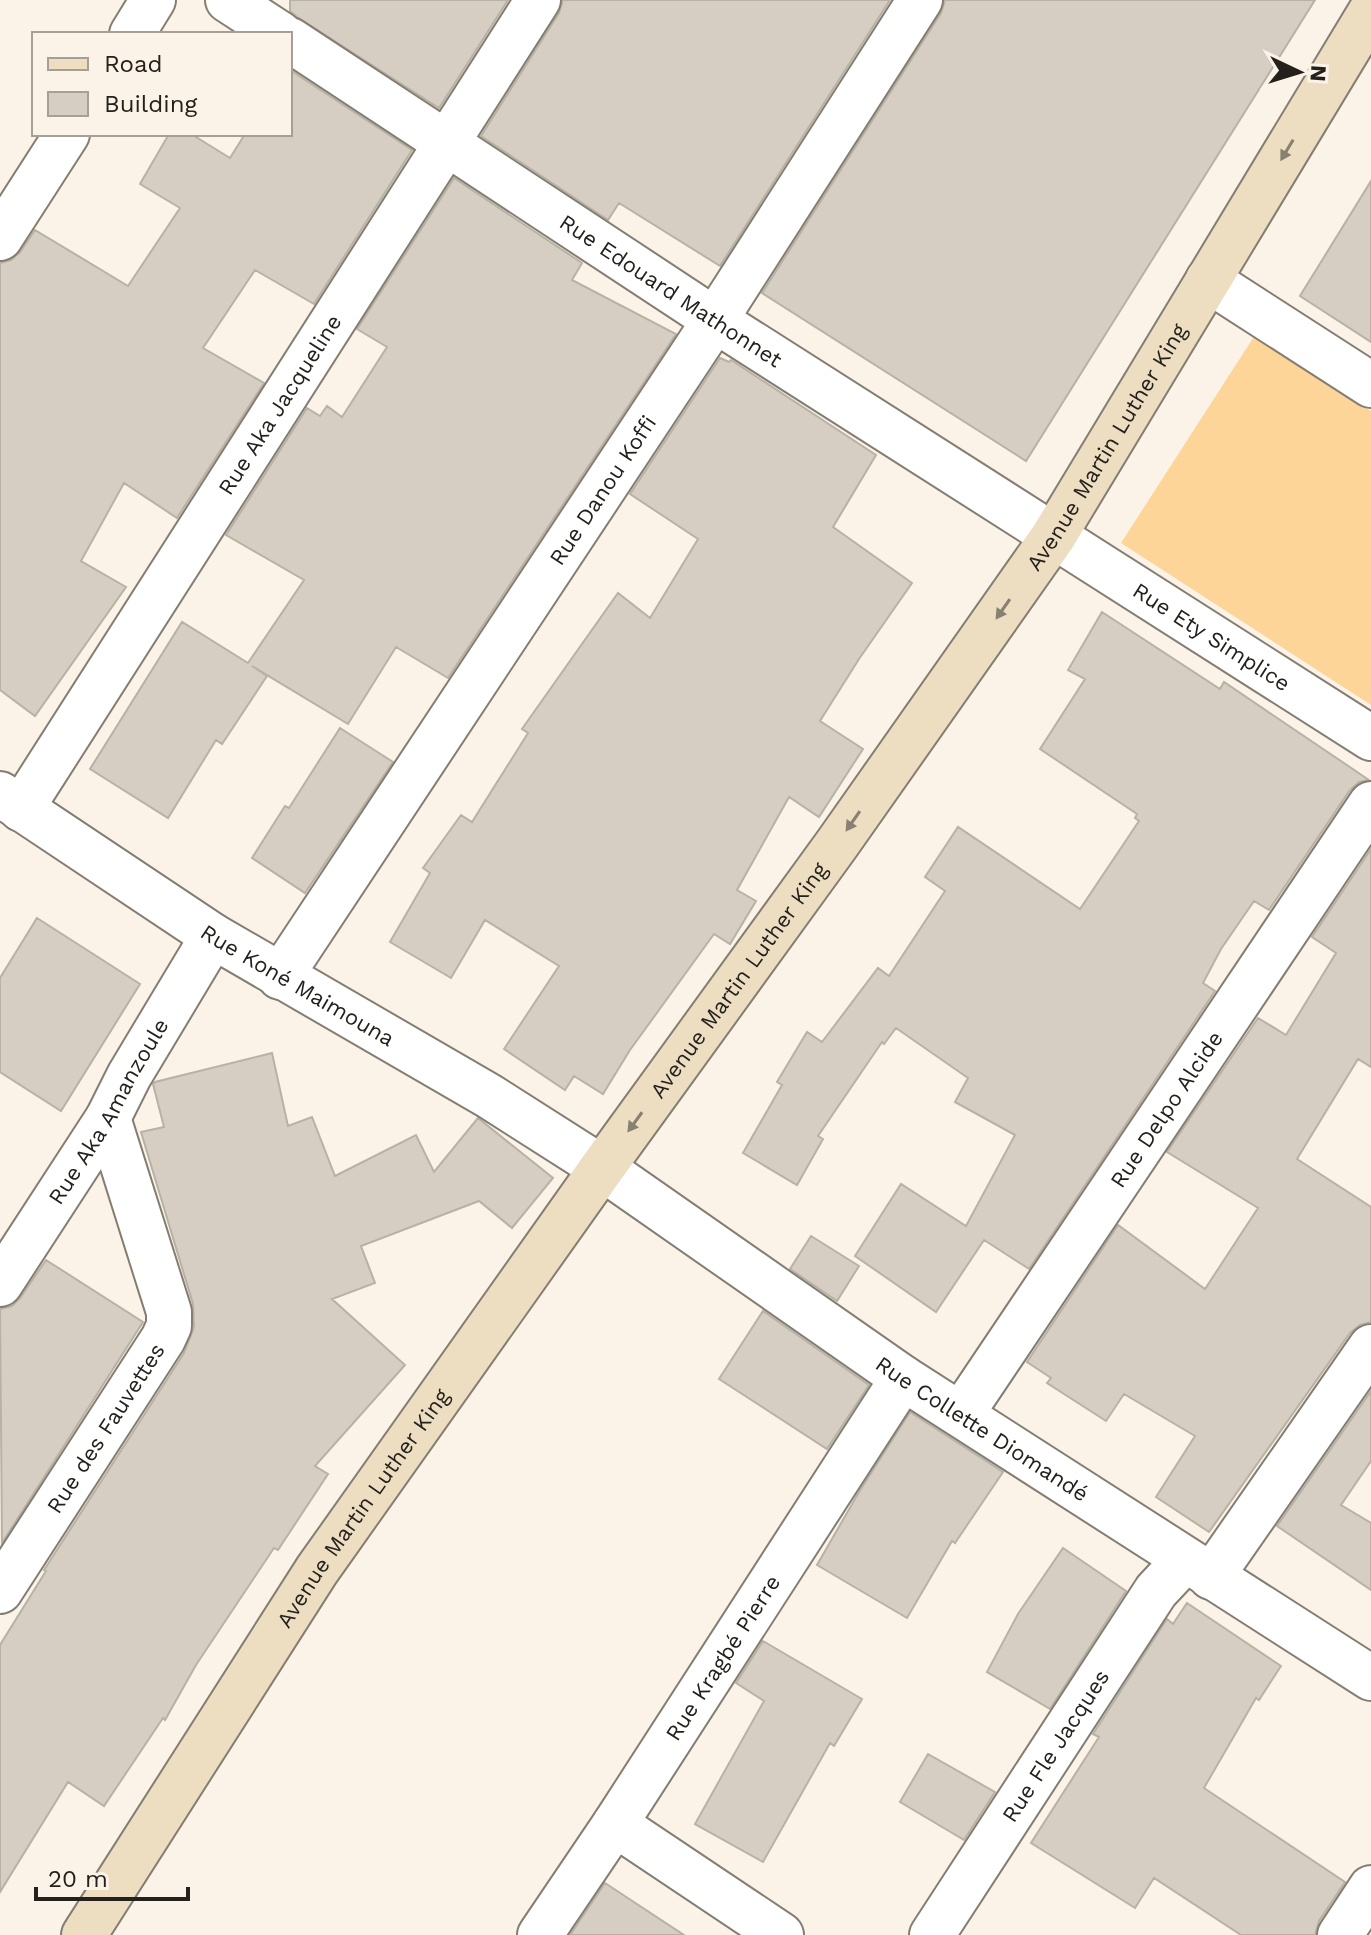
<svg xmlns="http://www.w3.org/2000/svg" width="1371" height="1935" viewBox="0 0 1371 1935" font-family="'Work Sans',sans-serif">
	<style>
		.pitch { fill: #fdd599 }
		.building { fill: #d6cec2; stroke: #b8b1a5; stroke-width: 2 }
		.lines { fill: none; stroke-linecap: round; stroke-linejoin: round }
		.street-casing { stroke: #847d72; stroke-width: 48 }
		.secondary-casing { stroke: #847d72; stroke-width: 48 }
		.street { stroke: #fff; stroke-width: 44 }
		.secondary { stroke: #eddec2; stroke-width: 44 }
		.oneway { fill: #888070 }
		.labels { text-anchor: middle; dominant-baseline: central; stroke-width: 8; stroke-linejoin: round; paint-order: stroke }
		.street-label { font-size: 22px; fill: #24211d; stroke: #fbf3e7 }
	</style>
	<rect width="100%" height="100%" fill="#fbf3e7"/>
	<path class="pitch" d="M1255,335L1371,411V705L1121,543Z"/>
	<path class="building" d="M290,0H508L439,108L297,17L290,11Z
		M563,0H890L720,266L619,203L608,220L481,136L559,13Z
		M945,0H1315L1026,461L762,293L941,13Z
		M290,70L412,150L314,304L255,270L203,348L264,383L177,518L124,483L81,561L126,587L35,716L0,690V263L11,260L20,252L35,230L128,286L180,208L140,184L169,134H191L230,158L245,134H290Z
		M454,178L582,263L572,280L676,334L448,678L396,647L348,724L252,666L267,676L222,744L216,740L168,818L90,769L182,622L248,663L304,580L226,535L307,408L320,416L327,406L342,417L387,347L357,329Z
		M1371,181V342L1300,296Z
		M720,358L729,362L731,360L876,455L833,527L912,583L859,659L820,721L863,749L819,817L789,797L737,890L756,901L730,944L714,934L630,1050L603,1094L574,1076L565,1090L504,1049L559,966L485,920L451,978L390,942L430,873L423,868L461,815L472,822L528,733L522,729L618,593L650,618L698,539L630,494Z
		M1102,612L1220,689L1224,682L1369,780L1359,782L1350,790L1269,910L1254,901L1221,949L1203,983L1215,991L1029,1269L984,1240L936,1312L855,1256L901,1184L966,1226L1015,1135L955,1102L968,1078L896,1028L884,1044L882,1042L818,1136L823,1139L797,1185L743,1153L782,1085L777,1082L807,1032L822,1042L878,968L889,976L945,891L925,877L958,827L1080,909L1139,821L1135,818L1137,814L1040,749L1085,679L1068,670Z
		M340,728L393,762L305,893L252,858L285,806L289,808Z
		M1371,849V1067L1358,1059L1297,1159L1371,1207V1322L1360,1325L1350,1333L1209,1532L1156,1497L1195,1436L1124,1394L1106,1421L1047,1383L1051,1378L1027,1362L1118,1225L1205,1289L1258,1208L1167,1152L1258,1018L1286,1035L1336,953L1312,937Z
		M37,918L140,984L61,1111L0,1072V978Z
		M272,1053L288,1126L312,1117L335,1176L416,1135L434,1172L478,1118L553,1178L512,1228L479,1201L361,1246L375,1283L332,1299L405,1365L315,1466L328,1474L278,1550L274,1548L196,1665L165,1720L163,1718L104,1806L68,1782L0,1892V1645L46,1571L44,1570L184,1353L194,1327L193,1304L141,1132L164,1127L153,1084L155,1082Z
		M811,1236L859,1266L837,1301L790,1269Z
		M46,1260L143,1322L2,1543L0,1309L12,1306L20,1298Z
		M763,1311L869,1385L827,1449L719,1379Z
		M1371,1391V1461L1341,1505L1371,1523V1590L1277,1526Z
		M910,1412L1003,1472L955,1543L952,1541L907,1618L817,1565L859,1492Z
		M1063,1548L1126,1591L1050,1709L987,1672L1018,1614Z
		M1187,1603L1281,1666L1259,1700L1256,1698L1204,1788L1345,1882L1319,1921L1315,1935H1241L1154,1878L1135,1908L1031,1843L1099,1737L1093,1734L1167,1619L1173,1624Z
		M763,1641L862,1699L834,1746L830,1743L763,1862L695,1824L764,1701L736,1683Z
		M928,1754L995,1792L964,1840L900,1802Z
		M605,1883L684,1935H570Z"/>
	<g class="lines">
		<g class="street-casing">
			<g id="street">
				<path d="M228,0L280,34"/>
				<path d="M132,34L153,0"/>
				<path id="s1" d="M290,40L715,320L1371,738"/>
				<path d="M0,238L67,134"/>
				<path d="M1208,280L1371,385"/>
				<path id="s2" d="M0,794L213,936L489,1096L602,1168L903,1378L1371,1678"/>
				<path id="s3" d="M21,809L538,0"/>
				<path id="s4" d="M280,977L715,320L920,0"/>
				<path id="s5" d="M0,1284L108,1118L129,1076L213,936"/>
				<path id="s6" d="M962,1413L1371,804"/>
				<path d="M1211,1577L1371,1347"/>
				<path id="s7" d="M0,1591L163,1339L169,1326V1312L108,1118"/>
				<path d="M615,1824L781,1935"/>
				<path id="s8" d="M540,1935L615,1824L903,1378"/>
				<path id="s9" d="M932,1935L1156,1591L1185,1560"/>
				<path d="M1340,1935L1371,1888"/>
			</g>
		</g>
		<g class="secondary-casing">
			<g id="secondary">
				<path id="s10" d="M84,1935L317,1570L602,1168L837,844L1053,537L1371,11"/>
			</g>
		</g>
		<use href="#street" class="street"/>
		<use href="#secondary" class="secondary"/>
	</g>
	<defs><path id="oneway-solid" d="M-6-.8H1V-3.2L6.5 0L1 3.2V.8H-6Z" transform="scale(2)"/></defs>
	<g class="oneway">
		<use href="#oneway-solid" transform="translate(1287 150) rotate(121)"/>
		<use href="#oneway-solid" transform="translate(1003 609) rotate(125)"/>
		<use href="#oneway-solid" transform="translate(853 821) rotate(125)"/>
		<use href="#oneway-solid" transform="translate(635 1122) rotate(126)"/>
	</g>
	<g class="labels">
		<g class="street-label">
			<text stroke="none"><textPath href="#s1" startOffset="456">Rue Edouard Mathonnet</textPath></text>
			<text stroke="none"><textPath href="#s3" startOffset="480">Rue Aka Jacqueline</textPath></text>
			<text stroke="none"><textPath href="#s10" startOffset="1806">Avenue Martin Luther King</textPath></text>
			<text stroke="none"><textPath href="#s4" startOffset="584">Rue Danou Koffi</textPath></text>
			<text stroke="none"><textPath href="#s1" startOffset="1098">Rue Ety Simplice</textPath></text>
			<text stroke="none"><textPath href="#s10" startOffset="1158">Avenue Martin Luther King</textPath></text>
			<text stroke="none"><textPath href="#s2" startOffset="354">Rue Koné Maimouna</textPath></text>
			<text stroke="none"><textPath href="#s6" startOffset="366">Rue Delpo Alcide</textPath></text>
			<text stroke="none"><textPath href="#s5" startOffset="204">Rue Aka Amanzoule</textPath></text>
			<text stroke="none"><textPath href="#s7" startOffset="194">Rue des Fauvettes</textPath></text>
			<text stroke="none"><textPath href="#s2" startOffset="1170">Rue Collette Diomandé</textPath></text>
			<text stroke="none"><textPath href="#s10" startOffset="510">Avenue Martin Luther King</textPath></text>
			<text stroke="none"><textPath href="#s8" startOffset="332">Rue Kragbé Pierre</textPath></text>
			<text stroke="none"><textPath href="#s9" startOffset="226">Rue Fle Jacques</textPath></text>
		</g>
	</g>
	<rect x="32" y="32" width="260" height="104" fill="#fbf3e7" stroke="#a59f96" stroke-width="2"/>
	<rect x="48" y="58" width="40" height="12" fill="#eddec2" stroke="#a59f96" stroke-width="2"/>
	<text x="104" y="72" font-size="24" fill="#24211d">Road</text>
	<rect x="48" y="92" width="40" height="24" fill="#d6cec2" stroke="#a59f96" stroke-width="2"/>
	<text x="104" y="112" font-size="24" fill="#24211d">Building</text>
	<g transform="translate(1299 72) rotate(94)" stroke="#fbf3e7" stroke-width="6" paint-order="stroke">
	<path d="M0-6L14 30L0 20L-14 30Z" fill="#24211d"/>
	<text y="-12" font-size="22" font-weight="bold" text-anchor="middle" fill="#24211d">N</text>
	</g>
	<path d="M36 1887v12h152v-12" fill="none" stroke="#24211d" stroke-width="4"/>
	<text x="48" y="1887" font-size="24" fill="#24211d" stroke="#fbf3e7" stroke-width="6" paint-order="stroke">20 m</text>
</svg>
